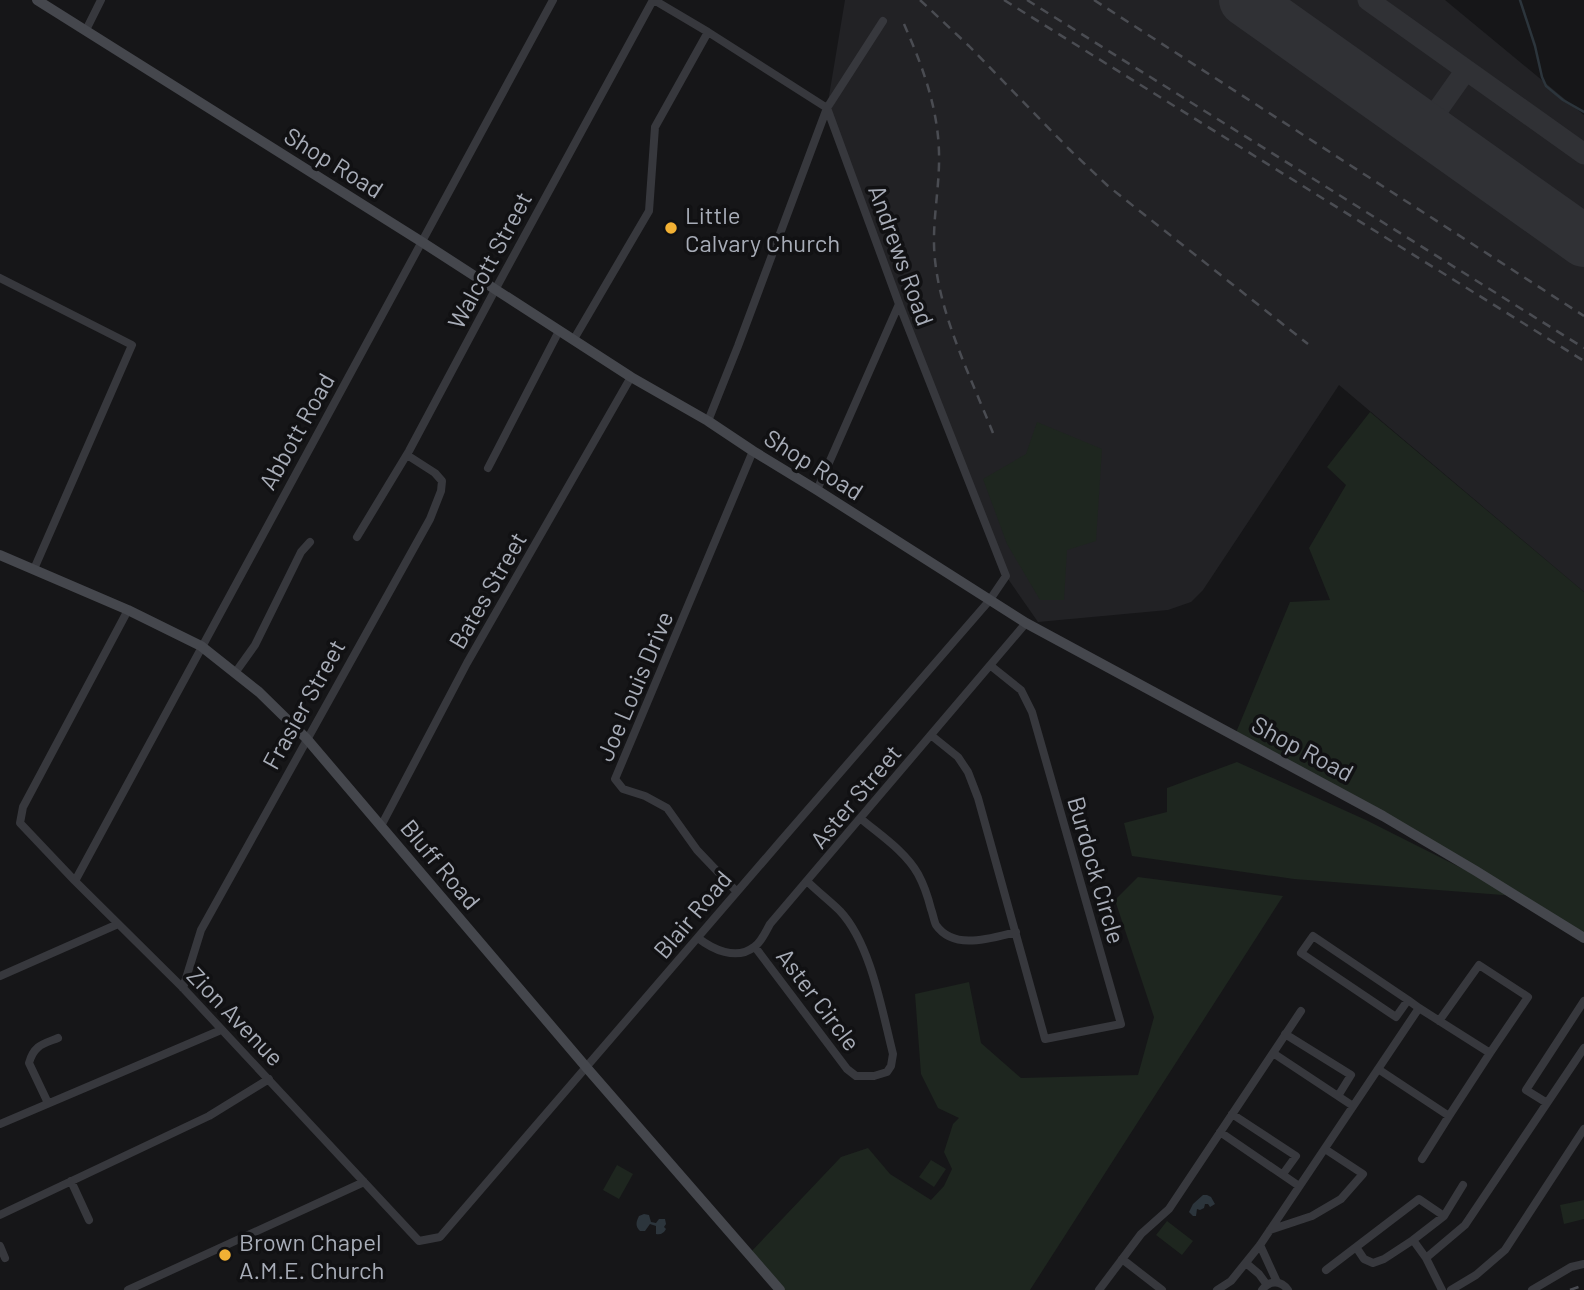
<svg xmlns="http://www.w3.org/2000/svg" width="1584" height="1290" viewBox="0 0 1584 1290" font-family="Barlow,sans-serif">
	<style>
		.built { fill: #222225 }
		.green { fill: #1e261f }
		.water { fill: #2c353c }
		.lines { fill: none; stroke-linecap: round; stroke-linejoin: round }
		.stream { stroke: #2c353c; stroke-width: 2.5 }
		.taxiway { stroke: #303135; stroke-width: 21 }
		.runway { stroke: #303135; stroke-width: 52 }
		.street { stroke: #37383d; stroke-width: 8 }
		.secondary { stroke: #45474d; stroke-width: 10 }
		.rail { stroke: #4a4c52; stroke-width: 2.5; stroke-dasharray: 9 7; stroke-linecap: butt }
		.poi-dot { fill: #f2b134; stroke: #111113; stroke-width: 2.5 }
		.labels { text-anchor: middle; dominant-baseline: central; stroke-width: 7; stroke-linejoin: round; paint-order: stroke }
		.street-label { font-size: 24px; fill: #a8adb8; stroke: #111113 }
		.poi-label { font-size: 24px; fill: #a8adb8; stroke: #111113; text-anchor: start }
	</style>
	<rect width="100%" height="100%" fill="#161618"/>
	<path class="built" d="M845,0H1445L1584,115V592L1339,385L1203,590L1191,602L1168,610L1038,622L1006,576L827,108Z"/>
	<path class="green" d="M1370,412L1584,592V938L1516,896L1294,879L1132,856L1124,823L1167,812V788L1237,762L1366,820L1503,889L1235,735L1290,602L1330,600L1309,548L1346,485L1327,467Z
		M1037,422L1102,449L1096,541L1067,550L1064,600H1040L1007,544L983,479L1026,454Z
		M1138,877L1283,896L1030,1290H780L749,1254L841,1157L868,1148L890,1174L931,1200L944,1186L952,1169L944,1152L953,1124L959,1118L938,1108L921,1074L915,994L969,982L981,1043L1021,1078L1138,1075L1154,1017L1115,900Z
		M931,1160L946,1169L934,1187L919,1177Z
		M617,1165L633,1174L619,1199L603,1190Z
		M1584,1200V1219L1564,1224L1560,1205Z
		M1167,1221L1193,1241L1182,1255L1156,1235Z"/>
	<path class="water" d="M1203,1195H1207L1211,1197L1215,1204L1210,1207L1208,1204H1205L1204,1208L1200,1210L1197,1209L1196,1216H1193L1189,1212L1193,1204Z
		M644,1214L649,1215L651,1222L656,1223L659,1219H665L666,1224L664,1227L666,1229C664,1233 661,1235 656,1234V1226L650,1224L645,1231H640C635,1226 636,1222 639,1216Z"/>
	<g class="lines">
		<path class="stream" d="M1520,0L1535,46L1542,77L1546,86L1563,100L1584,112"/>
		<path class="taxiway" d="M1368,0L1584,154
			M1425,128L1466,70"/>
		<path class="runway" d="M1245,0L1584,241"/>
		<path class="street" d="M86,30L101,0
			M0,278L132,345L34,569
			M574,339L649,211L655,127L708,32
			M708,421L738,346L827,108L883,21
			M488,468L559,331
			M817,490L899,304
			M357,537L409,451L495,290L653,0
			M128,610L23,807L20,823L75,881L183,988L419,1241L440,1237C622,1025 805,812 989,601L1006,576L899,304L827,108L708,32L654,0
			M235,673L255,645L301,552L310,542
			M932,736L958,757L968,772L978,798L1045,1039L1121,1024L1032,712L1021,690L991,666
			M860,818C880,835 905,851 918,874C924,885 928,897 931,909C933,914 934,921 936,925C954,951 991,938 1016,932
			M381,826L467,663L631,377
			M75,881L553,0
			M736,891L697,850L667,808L645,796L623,789L615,779L753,451
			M698,938C712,949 736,961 754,947C761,943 766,931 770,924L1026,623
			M755,947L847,1069L856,1076H874L887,1072L891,1066L893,1054C882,1011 871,944 840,911C830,901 818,892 808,882
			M0,976L118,924
			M183,988L201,930L430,519L441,491L442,481L435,473L407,455
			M1408,1000L1396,1017L1301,953L1313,936L1408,1000L1419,1008
			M1439,1021L1479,965L1528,997L1490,1053
			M1285,1034L1351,1075L1338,1096
			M1273,1053L1353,1106
			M48,1103L29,1063C34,1045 43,1044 58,1038
			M1547,1103L1526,1090L1584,1001
			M1232,1114L1296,1156L1283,1174
			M0,1124L221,1030
			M1220,1132L1299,1186
			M1422,1159L1449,1116
			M71,1181L89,1220
			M0,1215L209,1116L269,1079
			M1270,1230L1312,1216L1341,1199L1363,1174L1325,1149
			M1260,1245L1277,1282
			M0,1246L5,1258
			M1356,1247L1364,1259L1373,1263L1384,1259L1413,1240
			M1426,1258L1413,1240L1444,1216L1463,1185
			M1122,1259L1162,1290
			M1246,1263L1259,1274L1267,1285
			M1326,1270L1419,1199L1444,1216
			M128,1290L364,1182
			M1099,1290L1141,1234L1169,1209L1301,1011
			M1217,1290L1231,1281L1260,1245L1419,1008L1490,1053L1449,1116L1378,1069
			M1262,1290C1269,1280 1281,1280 1288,1290
			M1442,1290L1426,1258L1465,1225L1584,1048
			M1451,1290L1476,1275L1505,1250L1584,1129
			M1532,1290L1571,1267L1584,1264"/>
		<path class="secondary" d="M37,0L422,242L631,377L708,421L753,451L817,490L1026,623L1383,816L1476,871L1584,938
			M0,555L128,610L201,646L259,692L306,738L586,1067L780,1290"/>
		<path class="rail" d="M920,0L969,46L1069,149L1108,186L1308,344
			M1004,0L1584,361
			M1027,0L1584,348
			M1094,0L1584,316
			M904,24C922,65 938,107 939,153C940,189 931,224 935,260C941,318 971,378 993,433
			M1570,1290L1584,1285"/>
	</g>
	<g class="poi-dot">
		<circle cx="671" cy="228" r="7"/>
		<circle cx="225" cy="1255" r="7"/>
	</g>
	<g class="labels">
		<g class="street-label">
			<text transform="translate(334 162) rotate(32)">Shop Road</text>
			<text transform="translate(902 255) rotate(70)">Andrews Road</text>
			<text transform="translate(489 260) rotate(-62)">Walcott Street</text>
			<text transform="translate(296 431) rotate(-61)">Abbott Road</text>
			<text transform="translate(814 464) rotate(32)">Shop Road</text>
			<text transform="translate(487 590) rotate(-60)">Bates Street</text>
			<text transform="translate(634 686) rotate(-67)">Joe Louis Drive</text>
			<text transform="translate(303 704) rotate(-61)">Frasier Street</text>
			<text transform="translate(1303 748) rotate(28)">Shop Road</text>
			<text transform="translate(855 796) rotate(-50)">Aster Street</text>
			<text transform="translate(441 864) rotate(50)">Bluff Road</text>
			<text transform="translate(1097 870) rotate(74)">Burdock Circle</text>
			<text transform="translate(692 914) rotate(-50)">Blair Road</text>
			<text transform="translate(819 999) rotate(53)">Aster Circle</text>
			<text transform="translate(236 1016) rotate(46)">Zion Avenue</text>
		</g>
		<g class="poi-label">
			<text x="685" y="214">Little<tspan x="685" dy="28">Calvary Church</tspan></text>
			<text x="239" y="1241">Brown Chapel<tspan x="239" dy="28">A.M.E. Church</tspan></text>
		</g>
	</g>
</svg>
